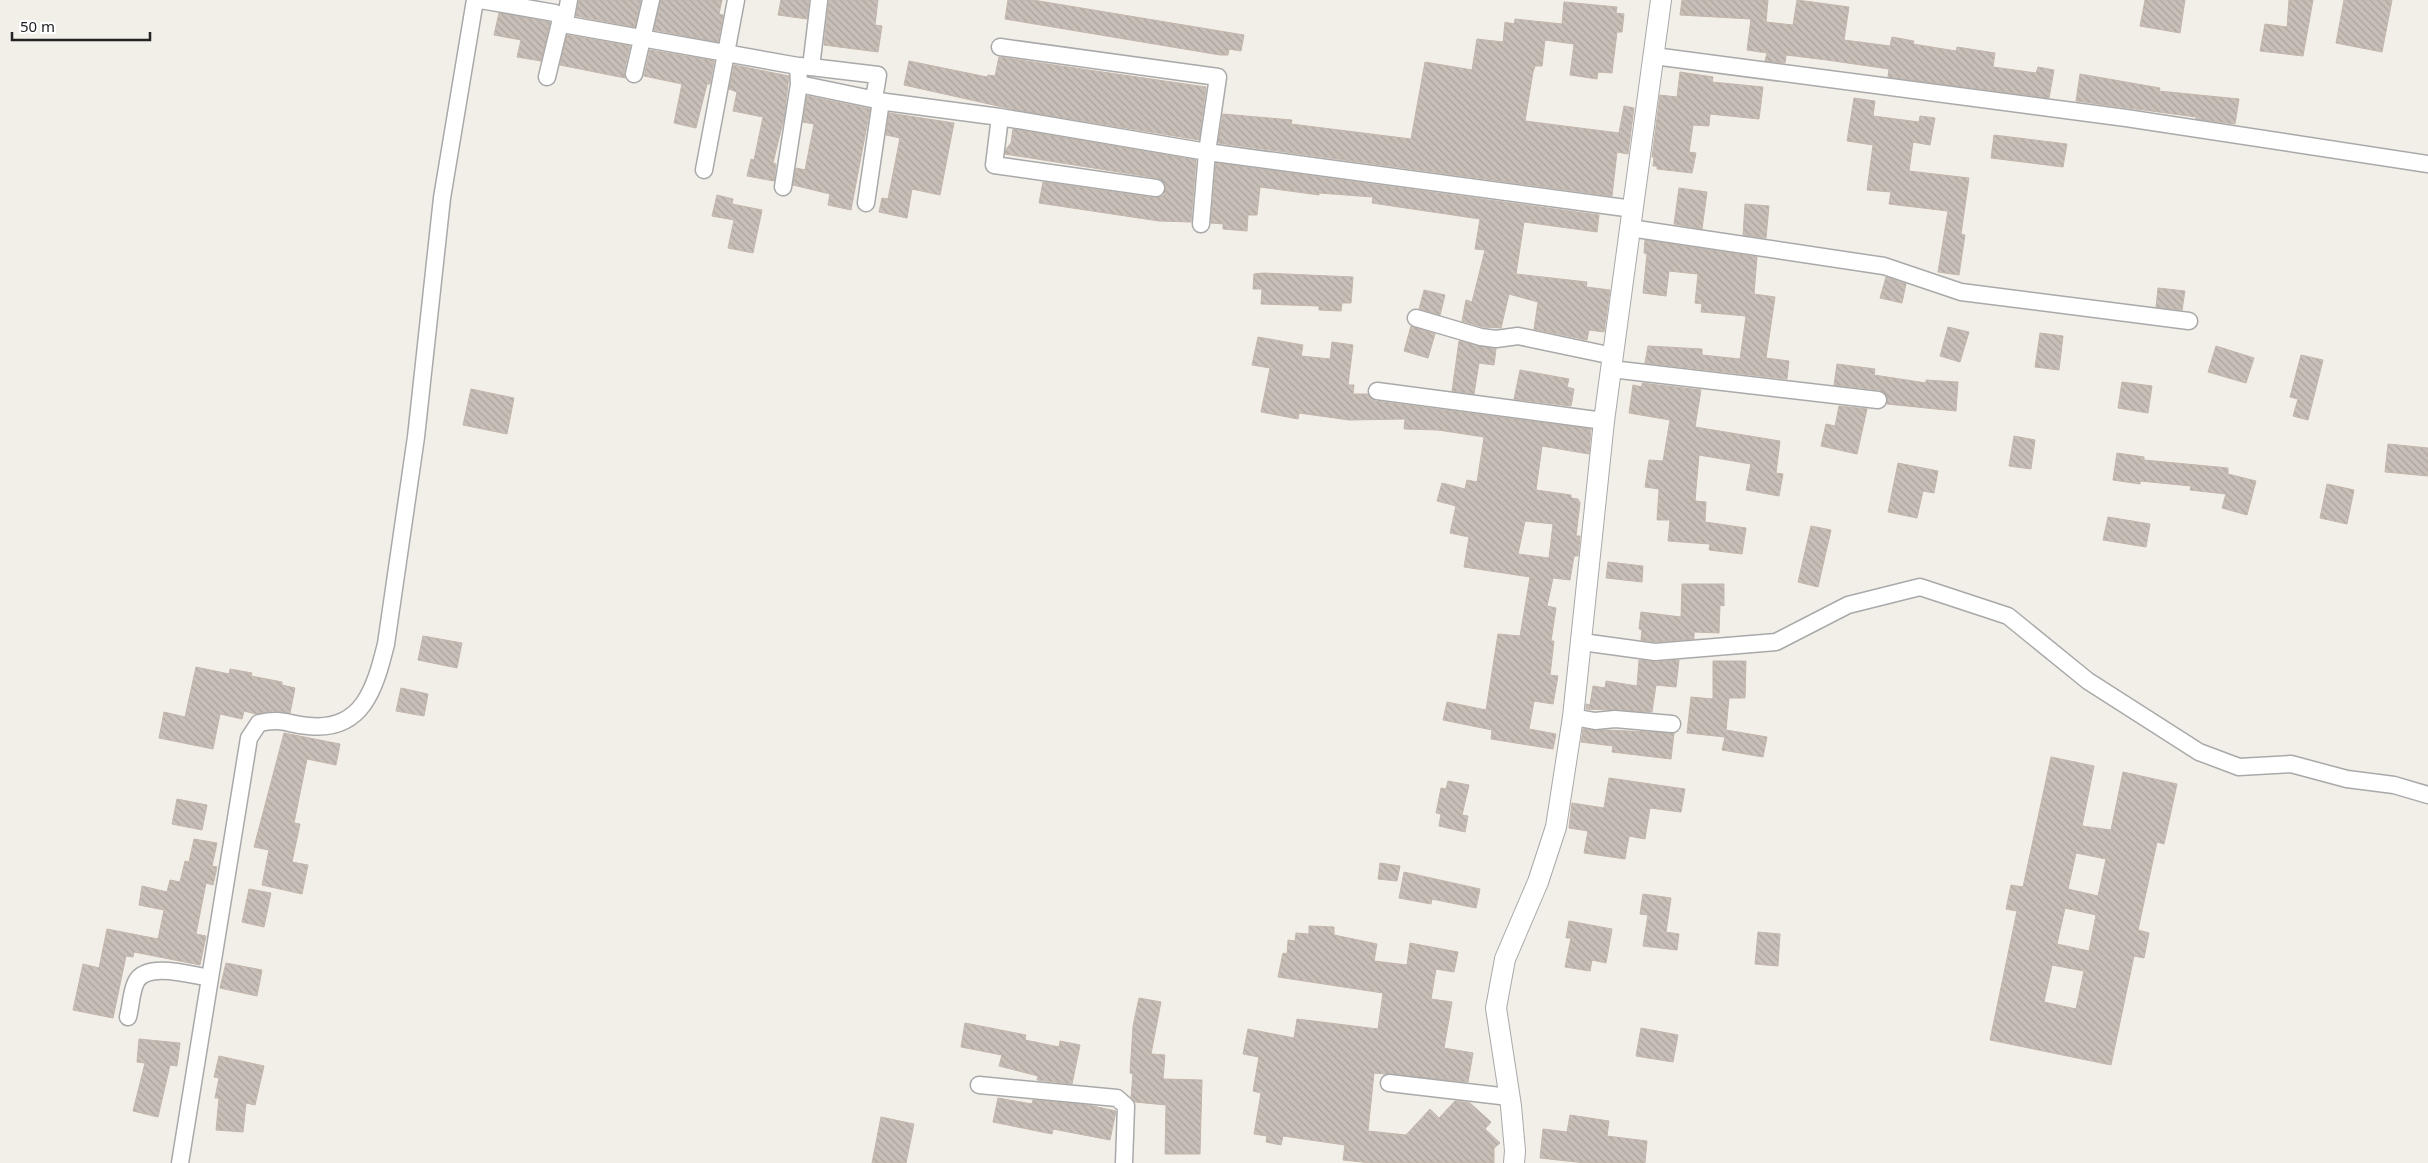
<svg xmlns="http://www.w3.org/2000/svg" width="2428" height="1163" viewBox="0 0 2428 1163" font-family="'Noto Sans',sans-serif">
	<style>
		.building { fill: url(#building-back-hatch); stroke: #c4b6ab; fill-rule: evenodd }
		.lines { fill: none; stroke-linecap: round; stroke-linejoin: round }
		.minor-casing { stroke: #a9a9a9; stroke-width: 19 }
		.tertiary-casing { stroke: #a9a9a9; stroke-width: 22 }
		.minor { stroke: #fff; stroke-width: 16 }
		.tertiary { stroke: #fff; stroke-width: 20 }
	</style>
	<defs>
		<pattern id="building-back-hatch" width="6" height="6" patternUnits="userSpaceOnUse" patternTransform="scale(1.25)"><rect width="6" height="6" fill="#c7bfb8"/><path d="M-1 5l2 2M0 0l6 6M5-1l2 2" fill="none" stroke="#aba49e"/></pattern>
	</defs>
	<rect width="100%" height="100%" fill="#f2efe9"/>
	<path class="building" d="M579,0H641L635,27L576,16Z
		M661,0H722L719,14L723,15L718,42L654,30Z
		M781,0H809L807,19L778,15Z
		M829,0H878L875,25L882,26L878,52L824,45Z
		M1008,0H1033L1244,35L1241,51L1229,49L1228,55H1220L1005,19Z
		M1682,0H1768L1766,22L1793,25L1797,0L1849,7L1844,40L1890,46L1892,37L1914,41L1913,44L1956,51L1957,47L1995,53L1993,67L2036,73L2038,67L2054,70L2049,98L1888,77L1889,69L1827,60L1786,55L1785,63L1765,61L1767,53L1747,50L1751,19L1680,15Z
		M2145,0H2185L2180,33L2140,26Z
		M2289,0H2313L2303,56L2260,51L2265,24L2287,27Z
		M2344,0H2392L2382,52L2336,43Z
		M1564,2L1617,7L1616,13L1624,14L1622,32H1617L1612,73L1598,72L1597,79L1570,75L1574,44L1545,40L1542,66H1535L1533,72L1525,121L1619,133L1624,106L1634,108L1628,154L1617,152L1612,196L1218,143L1223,114L1292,120L1291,124L1411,139L1425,62L1472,70L1477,39L1503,42L1505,22L1514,24L1515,19L1562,24Z
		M499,13L550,22L541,61L517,57L521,40L494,35Z
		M567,35L630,46L624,72L625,78L560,65Z
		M650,50L714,61L710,84H707L696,128L674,123L682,84L644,76Z
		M999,57L1206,87L1199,140L1016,110L904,85L909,61L987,77L988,75L995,76Z
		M734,65L789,76L784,118L773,163L776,164L774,181L747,176L751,159L754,160L763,117L733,111L737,92L729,89Z
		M1680,72L1713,77L1712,82L1763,87L1759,119L1710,114L1709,126L1693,125L1689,152L1696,153L1692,173L1657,169V166H1653L1654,157H1652L1660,95L1677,97Z
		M2080,74L2160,88L2159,91L2239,99L2235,124L2196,119V117L2076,101Z
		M807,96L870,109L851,210L828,205L830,194L793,185L796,168L805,170L814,124L803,122Z
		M1854,98L1875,101L1873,116L1919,122L1920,116L1935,118L1930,145L1913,142L1909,171L1969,178L1961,234L1965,235L1959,275L1938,272L1948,211L1889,204L1891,192L1867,190L1873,145L1847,141Z
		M889,113L954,123L940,195L912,189L907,218L879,212L882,198L888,199L900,138L886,135Z
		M1013,129L1196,160L1191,222L1159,221L1039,203L1043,182L1155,198L1164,195L1165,185L1157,178L1005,154L1006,149L1011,143Z
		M1994,135L2067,144L2063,167L1991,158Z
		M1216,163L1599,215L1597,232L1524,222L1516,274L1587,282L1586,287L1610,290L1604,332L1589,330L1587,340L1534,329L1538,302L1509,294L1501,328L1483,327L1462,321L1466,300L1472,302L1485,250L1475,249L1480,219L1372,203L1373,197L1319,193V195L1260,187L1257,215H1248L1247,231L1223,229V224L1211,223Z
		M1679,188L1707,192L1702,229L1674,224Z
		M717,195L733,199L732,204L762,210L753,253L728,248L734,220L712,216Z
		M1745,204L1769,206L1766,238L1743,235Z
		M1645,240L1757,257L1754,294L1775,297L1766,358L1789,361L1787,379L1645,363L1648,346L1702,349V355L1740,359L1746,316L1701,312L1702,304L1695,303L1698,274L1669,271L1666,296L1643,293L1647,254L1644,253Z
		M1263,273L1353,277L1351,303H1342L1341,311L1319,310V306L1261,304L1262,289H1253L1254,274Z
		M1886,277L1906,284L1902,303L1880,298Z
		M2158,288L2185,291L2182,310L2156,307Z
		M1424,290L1445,295L1440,315L1419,309Z
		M1411,326L1435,334L1428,358L1404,351Z
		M1948,327L1969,332L1960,362L1940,356Z
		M2040,333L2063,336L2059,370L2035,367Z
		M1258,337L1303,345L1301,356L1330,359L1332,342L1353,345L1348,385H1354L1353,394H1368L1375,401L1591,429L1589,454L1542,446L1536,490L1571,495V498L1578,499L1580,503L1576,536H1580L1578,556H1574L1570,580L1553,578L1547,606L1556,608L1551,641H1554L1550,675L1558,676L1553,704L1534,701L1529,729L1556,734L1553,749L1491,739L1492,730L1443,720L1447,702L1486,710L1498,634L1520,636L1530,577L1464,567L1469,537L1450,533L1456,506L1437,501L1442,483L1465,489L1467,480L1477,482L1484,437L1438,430L1404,429L1405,419L1349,420L1299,413L1298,419L1261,412L1270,368L1252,365ZM1525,521L1553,524L1549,558L1518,554Z
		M1459,341L1496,349L1494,365L1479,363L1474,394L1452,391Z
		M2216,346L2254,358L2246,383L2208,372Z
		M2301,355L2323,360L2308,420L2293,416L2298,399L2290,397Z
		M1837,364L1875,369L1874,375L1926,383V380L1958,382L1956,411L1887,404V396L1880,390L1834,385Z
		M1520,370L1569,379L1567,387L1574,389L1571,406L1514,399Z
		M2122,382L2152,386L2148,413L2118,408Z
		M1642,383L1701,390L1695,427L1780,441L1776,473L1783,474L1779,496L1746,490L1751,464L1699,455L1695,501L1706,502L1705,522L1746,528L1742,554L1709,550L1710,544L1668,541L1670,520H1657L1659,489L1645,487L1649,460L1663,461L1670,420L1629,413L1633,385L1642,387Z
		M471,389L514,398L507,434L463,425Z
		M1839,406L1867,409L1857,454L1821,446L1826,424L1835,426Z
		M2014,436L2035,440L2031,469L2009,466Z
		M2388,444L2428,448V476L2385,472Z
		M2117,453L2144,457V460L2228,468V474L2256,481L2247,515L2222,508L2226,494L2190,490L2191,486L2140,481V484L2113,480Z
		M1898,463L1938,471L1934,493L1923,491L1917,518L1888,512Z
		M2327,484L2354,490L2347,524L2320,518Z
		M2108,517L2150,524L2146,547L2103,540Z
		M1811,526L1831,530L1818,587L1798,582Z
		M1608,562L1643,566L1642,582L1606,578Z
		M1682,584H1724V606L1720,605L1719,633L1694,632V639L1655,642L1641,640L1642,630L1639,629L1641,612L1681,617Z
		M423,636L462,643L457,668L418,660Z
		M1639,660L1656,662L1679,660L1676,687L1656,685L1652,712L1586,709V704L1590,705L1593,686L1605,688L1606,681L1637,686Z
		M1713,661H1746L1745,698H1729L1726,730L1767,737L1763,757L1722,750L1725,737L1687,733L1691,697L1713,699Z
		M196,667L229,674L230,669L252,673L251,676L282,682V685L295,688L290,713L273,711L256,714L244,711L242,719L220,714L213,749L159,738L164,712L185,717Z
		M401,688L428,694L424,716L396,711Z
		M1583,729L1674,733L1671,759L1612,752L1613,746L1581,742Z
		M284,733L340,744L336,765L307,759L294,823L300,824L292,862L308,865L302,894L262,885L269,850L254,847Z
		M2051,757L2094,766L2082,826L2111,830L2123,772L2177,784L2164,844L2157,842L2138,930L2149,933L2144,958L2134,956L2111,1065L1990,1040L2017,911L2006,909L2011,885L2023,887ZM2076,853L2106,859L2098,896L2068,889ZM2065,908L2096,915L2089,951L2057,944ZM2052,965L2084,971L2076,1009L2044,1002Z
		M1609,778L1685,789L1681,812L1650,808L1645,839L1629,836L1625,859L1584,853L1588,831L1569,828L1572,803L1604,808Z
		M1448,781L1469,785L1462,815L1468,816L1465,832L1439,826L1441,814L1436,813L1441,788L1446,789Z
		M177,799L207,805L202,830L172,824Z
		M194,839L217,843L212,866L217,867L213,885L206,883L196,934L206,936L200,965L134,952L133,957L126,956L113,1018L73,1010L83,964L99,968L107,929L158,939L164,910L139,905L142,886L167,892L170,880L180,882L185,861L189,862Z
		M1380,863L1400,866L1397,881L1378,879Z
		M1404,872L1480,889L1476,908L1432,899L1431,904L1399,898Z
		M249,889L271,893L264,927L242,922Z
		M1643,894L1671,898L1666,932L1679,934L1677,950L1643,946L1648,915L1640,914Z
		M1569,921L1612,929L1606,963L1592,960L1590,971L1565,967L1571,938H1566Z
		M1309,926L1334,927V935L1377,944L1374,961L1407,965L1410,943L1458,952L1454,972L1436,969L1431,999L1452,1002L1444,1048L1473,1053L1468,1082L1374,1073L1368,1131L1406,1135L1430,1109L1439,1118L1455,1101L1470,1103L1491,1122L1485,1129L1500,1143L1494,1148V1163H1371L1343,1160L1345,1145L1283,1136L1281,1145L1266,1142L1267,1136L1254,1134L1261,1093L1253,1091L1259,1057L1243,1054L1248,1029L1294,1038L1297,1019L1378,1029L1383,993L1278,977L1283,953L1287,954L1288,940L1295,941L1296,933L1309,934Z
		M1758,932L1780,934L1778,966L1755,964Z
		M226,963L262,970L257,996L220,988Z
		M1139,998L1161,1002L1151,1054L1165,1055L1163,1079L1202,1080L1200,1154H1165L1166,1105L1135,1102L1131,1097L1133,1074L1130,1073L1133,1026Z
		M965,1023L1026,1035L1025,1040L1059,1047L1060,1041L1080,1045L1072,1084L1037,1080L1038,1076L999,1066L1002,1055L961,1047Z
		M1641,1028L1678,1035L1673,1062L1636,1056Z
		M139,1039L180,1043L177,1066L170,1065L158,1117L133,1111L145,1063L137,1062Z
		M219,1056L264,1066L255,1105L246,1103L243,1132L216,1130L219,1098H215L219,1078L214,1077Z
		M998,1098L1032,1104L1033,1100L1088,1105L1116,1111L1110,1140L1053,1129L1052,1134L993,1122Z
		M1570,1115L1609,1121L1607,1136L1647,1141L1645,1163H1585L1540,1158L1543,1129L1567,1132Z
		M881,1117L914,1124L906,1163H872Z"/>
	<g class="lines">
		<g class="minor-casing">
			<path id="minor" d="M480,0L555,13L568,25L798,66L799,84L886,102L1000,117L1207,152L1633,209
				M565,22L569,0
				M1000,47L1218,77L1207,152L1201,224
				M1654,56L2126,118L2428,164
				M800,66L811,67L819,1
				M811,67L878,75L874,99
				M634,74L651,0
				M547,77L561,19
				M1000,117L994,165L1156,188
				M704,170L736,0
				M783,187L799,84
				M866,203L881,101
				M1630,228L1884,266L1961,292L2189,321
				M1416,318L1481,337L1496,339L1518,336L1613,356
				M1611,369L1878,400
				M1377,391L1604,421
				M1582,642L1655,652L1776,642L1848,605L1920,587L2008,616L2088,681L2199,752L2239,767L2291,764L2347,779L2394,785L2428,795
				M1573,717L1595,721L1615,719L1672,724
				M128,1017C131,1006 131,992 136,982C146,961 191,975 210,978
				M1389,1083L1509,1097
				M979,1085L1117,1098L1126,1106L1124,1163
				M180,1163L249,738L259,723C283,718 286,724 308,726C363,732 375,688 386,644L416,437L442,198L475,0"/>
		</g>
		<g class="tertiary-casing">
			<path id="tertiary" d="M1514,1163L1515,1151L1511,1106L1496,1008L1505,959L1538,882L1556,827L1573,717L1604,421L1661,0"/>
		</g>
		<use href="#minor" class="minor"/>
		<use href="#tertiary" class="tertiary"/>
	</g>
	<path d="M12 32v8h138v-8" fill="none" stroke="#222222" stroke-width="2.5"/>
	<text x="20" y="32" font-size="15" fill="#222222" stroke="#ffffff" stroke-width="4" paint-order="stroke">50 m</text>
</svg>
